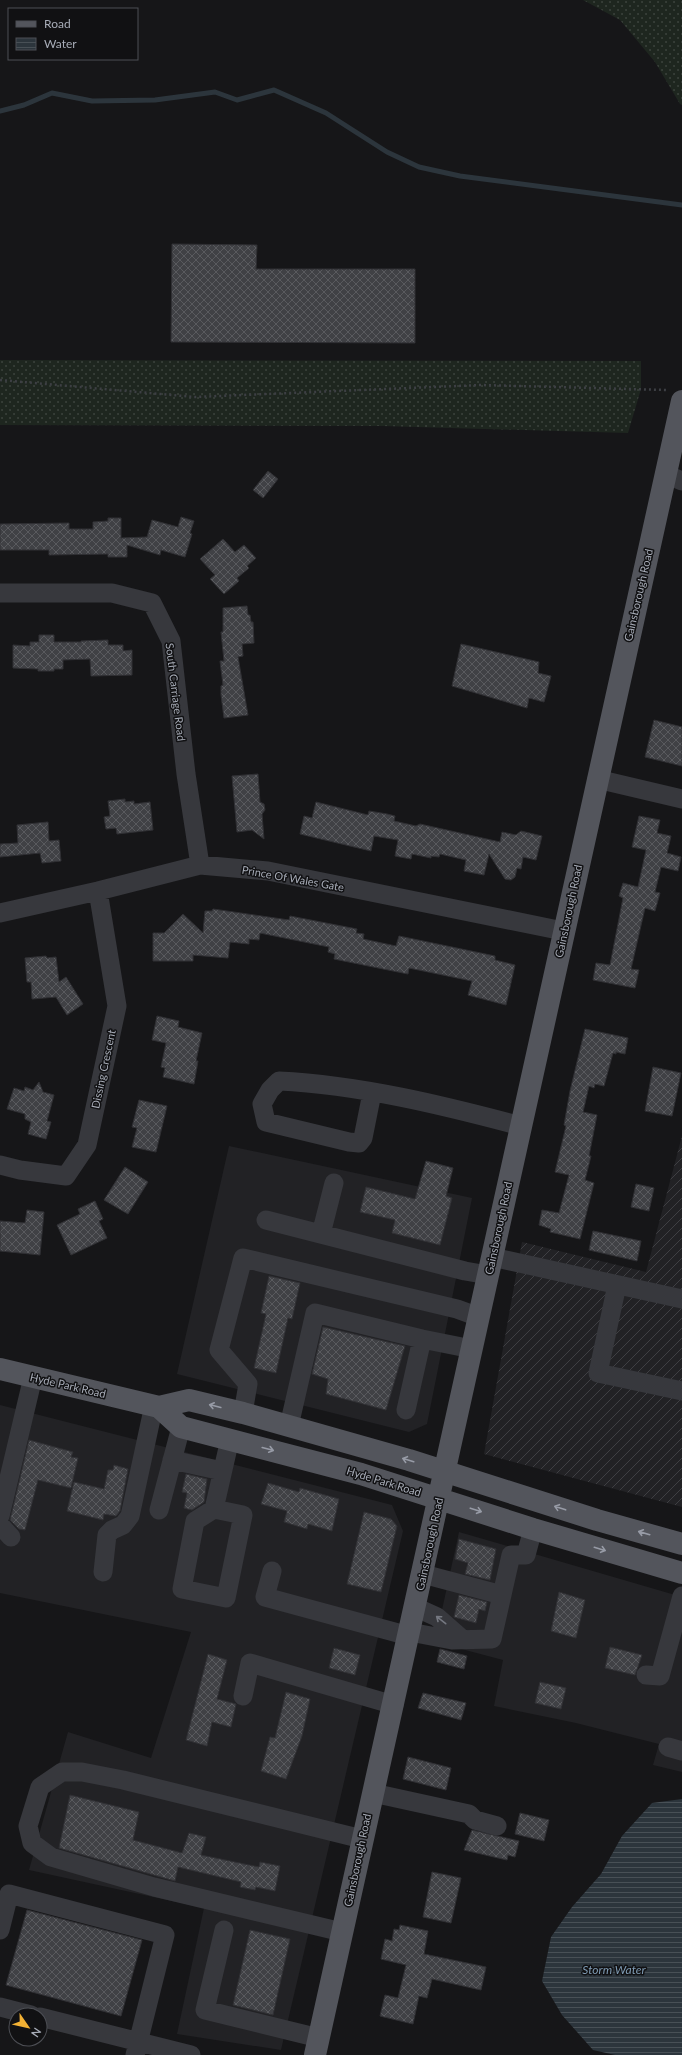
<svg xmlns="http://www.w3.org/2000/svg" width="682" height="2055" viewBox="0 0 682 2055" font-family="Lato,sans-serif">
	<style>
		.built { fill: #222225 }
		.industrial { fill: url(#industrial-furrows) }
		.grass { fill: url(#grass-dots) }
		.water { fill: url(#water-rules) }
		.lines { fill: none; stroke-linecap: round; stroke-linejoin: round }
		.stream { stroke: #2c353c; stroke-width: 5 }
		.building { fill: url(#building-cross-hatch); stroke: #303034 }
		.path { stroke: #3d3f44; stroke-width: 2.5; stroke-dasharray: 2 3; stroke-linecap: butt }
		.minor { stroke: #37383d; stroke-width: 19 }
		.major { stroke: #53555c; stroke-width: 22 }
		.oneway { stroke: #979ba6 }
		.oneway2 { stroke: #757881 }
		.labels { text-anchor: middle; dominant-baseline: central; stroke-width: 3; stroke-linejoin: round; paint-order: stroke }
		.street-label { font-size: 11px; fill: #a8adb8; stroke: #111113 }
		.water-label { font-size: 12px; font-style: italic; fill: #7f9bb3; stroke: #111113 }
	</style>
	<defs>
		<pattern id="industrial-furrows" width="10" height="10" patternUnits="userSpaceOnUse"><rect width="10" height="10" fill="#222225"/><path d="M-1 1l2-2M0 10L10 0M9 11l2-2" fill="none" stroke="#3f3f43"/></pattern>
		<pattern id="grass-dots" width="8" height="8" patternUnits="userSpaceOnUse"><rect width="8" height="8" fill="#1e261f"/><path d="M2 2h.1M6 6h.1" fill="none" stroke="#3c433d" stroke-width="1.8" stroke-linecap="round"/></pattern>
		<pattern id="water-rules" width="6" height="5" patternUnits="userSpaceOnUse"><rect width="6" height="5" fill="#2c353c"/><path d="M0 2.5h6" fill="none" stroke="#485056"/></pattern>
		<pattern id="building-cross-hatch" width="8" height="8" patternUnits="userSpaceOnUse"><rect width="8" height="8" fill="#404145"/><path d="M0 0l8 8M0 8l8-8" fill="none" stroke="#595a5e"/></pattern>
	</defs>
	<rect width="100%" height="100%" fill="#161618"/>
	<path class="built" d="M229,1146L472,1198L427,1424L409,1432L177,1374Z
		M0,1405L392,1505L403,1531L281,2050L177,2034L204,1908L29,1870L68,1732L151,1758L191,1632L0,1593Z
		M459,1532L682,1597V1772L653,1765L659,1744L576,1723L494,1706L503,1660L435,1642Z"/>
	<path class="industrial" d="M682,1136V1507L484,1454L522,1242L646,1272Z"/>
	<path class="grass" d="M583,0H682V105L680,104L655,62L620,20Z
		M0,360L641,361V389L628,433L383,426L0,425Z"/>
	<path class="water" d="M682,1799V2055H615L593,2050L562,2015L542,1981L551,1937L572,1907L601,1874L622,1836L652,1803Z"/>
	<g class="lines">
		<path class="stream" d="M0,111L24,105L52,93L92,101L155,100L215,92L237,100L274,90L326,113L387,152L419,167L460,176L682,205"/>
	</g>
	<path class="building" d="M172,244L257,245L256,269H415V343L171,342Z
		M268,471L278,479L263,498L253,490Z
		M181,517L194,521L190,533L192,534L185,557L161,550L160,555L127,545V557H108V554L49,555V550H0V524L69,523V529H93V522L108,521V518H121V538L147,537L152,520L178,527Z
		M223,539L235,552L244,545L256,558L247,566L249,568L237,578L239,581L224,594L210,579L215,575L200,559Z
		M247,606L248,615H250L251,622H253L254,643L242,644L243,656L238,657L248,715L224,718L221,695V686L223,685L220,661H224L221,632H223V608Z
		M39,635H54V642H81V641L108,640V645H123V651L132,650V675L91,676L90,659L63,660V669H54V671H38V669L13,668V645L30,646V642H39Z
		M461,644L539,662L538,673L551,676L544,702L529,698L527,708L452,686Z
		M654,720L682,727V766L645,757Z
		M258,774L260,802L264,804L265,810L262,814L264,839L252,830L237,832L232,776Z
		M125,799V802L134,801V804L150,802L153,830L117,834L116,828L106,829L104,817L110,816L108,801Z
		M316,802L368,815L369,811L387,814L395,816L394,821L416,826L420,824L500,842L502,832L516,835L521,831L542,836L536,860L523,857L521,869L517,868L515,877L511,880L505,879L489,854L484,875L464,871L466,860L440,854L439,857L431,856V858L412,854L411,859L395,856L398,840L374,836L371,851L300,834L304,816L312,818Z
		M639,816L660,820L657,833L671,836L667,853L681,857L678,871L661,867L655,892L660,893L655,911L645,908L631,969L639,970L635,988L593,980L596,963L610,965L623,898L619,896L623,883L638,887L646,850L632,847Z
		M48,822L49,841L59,840L61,861L42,863L40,853L0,857V844L18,843L17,825Z
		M213,909L289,920L290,916L357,929L356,933L364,934L363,939L396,946L399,936L495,956V960L515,965L506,1005L468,995L472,981L409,968L408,974L334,959L335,954L328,952L329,947L260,933L259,940L249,939V944L230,942L228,958L193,955V961H153V933H164L183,914L203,933L205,911H212Z
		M46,956L47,958L56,957L59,982L66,977L83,1004L67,1015L56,997L32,999L31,982H27L25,958Z
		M157,1016L179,1021L178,1027L202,1033L196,1061H198L194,1084L163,1077L165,1068L161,1067L166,1043L152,1040Z
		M585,1029L628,1038L625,1054L616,1052V1054L613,1053L604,1086L595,1084L594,1088L589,1086L583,1112L597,1115L589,1156H591L585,1180L594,1183L580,1239L550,1232L551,1229L539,1225L542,1210L559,1213L569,1175L555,1172L566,1126L564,1125L570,1091Z
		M653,1067L681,1073L672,1116L645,1111Z
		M39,1082L43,1092L54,1095L47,1121L51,1122L46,1139L28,1134L31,1122L25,1119V1114L7,1109L14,1088L24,1091L25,1087L33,1090Z
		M139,1100L167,1106L156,1152L132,1147L137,1128L132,1127Z
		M426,1161L453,1168L446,1196L452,1198L440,1245L392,1233L395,1220L360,1212L366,1187L415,1199Z
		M125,1167L148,1182L128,1214L104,1200Z
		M636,1184L654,1188L649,1211L631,1207Z
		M95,1201L103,1219L99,1221L107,1238L71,1255L57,1225L80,1214L78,1209Z
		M27,1210L44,1212L40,1255L0,1251V1221L25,1223Z
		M593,1231L641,1241L637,1261L589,1250Z
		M269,1276L300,1283L292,1319L288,1318L276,1373L254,1368L266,1314L261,1313Z
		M323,1327L405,1346L386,1410L326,1394L328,1379L312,1374Z
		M29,1440L73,1452L71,1457L78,1458L71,1488L38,1480L25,1530L19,1529L10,1520Z
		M114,1465L128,1469L120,1511L116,1516L104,1514L103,1520L67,1511L74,1482L104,1489L108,1470H113Z
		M186,1474L207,1479L204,1502L192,1510L184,1508L187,1493L182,1492Z
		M268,1483L299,1492L300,1488L339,1499L332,1531L308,1524L307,1529L284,1522L287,1511L261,1504Z
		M364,1512L391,1519L397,1526L381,1592L347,1584Z
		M459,1539L496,1549L490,1580L465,1574L468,1563L455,1559Z
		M559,1592L585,1600L576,1638L551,1631Z
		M459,1595L487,1602L485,1611L479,1609L476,1623L454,1617Z
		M610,1647L642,1655L635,1675L605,1668Z
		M334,1648L360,1655L355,1675L329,1668Z
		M440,1649L467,1656L464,1669L437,1662Z
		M208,1654L227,1660L217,1699L236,1704L231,1727L212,1722L207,1746L186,1740Z
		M540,1682L566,1688L561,1709L535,1703Z
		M286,1692L310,1699L302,1736L286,1779L261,1771L270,1737L275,1738Z
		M423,1693L466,1703L461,1720L418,1708Z
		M408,1757L451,1768L446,1790L403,1779Z
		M70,1795L139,1812L133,1840L182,1853L189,1833L206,1837L201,1855L259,1867L260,1862L280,1866L275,1891L256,1887L255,1890L240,1887L241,1882L178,1867L175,1881L59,1848Z
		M520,1813L549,1820L544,1841L515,1834Z
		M472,1830L519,1841L515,1857L508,1855L507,1860L464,1850Z
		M432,1872L461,1878L451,1923L423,1917Z
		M27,1910L142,1940L121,2016L6,1985Z
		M400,1925L428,1931L424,1954L486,1967L481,1990L432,1979L427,1998L419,1996L413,2024L380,2016L385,1995L398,1998L406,1965L381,1959L385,1939L392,1941L394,1929L399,1930Z
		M250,1930L290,1939L273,2015L233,2005Z"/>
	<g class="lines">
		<path class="path" d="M0,380L195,397L481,385L666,390"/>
		<path class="minor" d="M666,474L682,481
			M0,593H112L152,603L171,641L186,774L200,865
			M597,779L682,799
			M0,913L98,891L200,865L268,871L563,931
			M372,1093L363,1138L359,1143L349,1142L266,1122L262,1104L270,1090L279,1081C360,1085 442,1105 521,1126
			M0,1165L20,1170L66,1176L87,1145L117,1006L98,891
			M266,1220L465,1271L488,1275
			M321,1234L334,1183
			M492,1257L682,1299
			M617,1285L598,1373L682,1391
			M406,1410L422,1339
			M243,1413L248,1384L219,1350L243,1258L457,1309L479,1317
			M289,1426L315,1313L422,1339L472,1349
			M172,1460L222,1471
			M214,1509L195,1521L182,1589L226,1598L243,1515L214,1509L230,1439
			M159,1510L181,1427
			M0,1516L33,1377
			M0,1525L11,1537
			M272,1571L265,1597L409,1636
			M103,1572L107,1535L112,1530L123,1525L130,1516L154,1405
			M423,1574L502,1595
			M415,1607L437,1617L462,1639
			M410,1632L452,1640L492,1639L511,1555H526L533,1529
			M646,1675L660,1676L682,1596
			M243,1696L250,1663L394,1705
			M668,1747L682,1751
			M373,1793L469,1814L475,1820L497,1826
			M0,1930L9,1894L165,1935L135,2055
			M224,1930L205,2010L319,2038
			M342,1932L154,1887L51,1857L32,1843L28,1826L40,1787L62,1772H82L123,1780L362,1839
			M0,2007L31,2015
			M40,2017L191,2055"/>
		<path class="major" d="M0,1369L159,1407L189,1400L243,1413L409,1460L597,1520L682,1544
			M159,1407L181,1427L361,1474L533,1529L682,1573
			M315,2055L682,401"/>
	</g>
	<defs><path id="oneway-shaft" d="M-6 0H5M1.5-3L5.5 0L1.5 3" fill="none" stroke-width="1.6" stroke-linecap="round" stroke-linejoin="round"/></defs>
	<g class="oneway">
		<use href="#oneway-shaft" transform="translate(215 1406) rotate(-166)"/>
		<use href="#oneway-shaft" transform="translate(268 1449) rotate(15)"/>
		<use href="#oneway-shaft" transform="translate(408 1460) rotate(-163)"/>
		<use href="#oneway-shaft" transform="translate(560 1508) rotate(-162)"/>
		<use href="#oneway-shaft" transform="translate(476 1510) rotate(18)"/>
		<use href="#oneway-shaft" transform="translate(644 1533) rotate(-164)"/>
		<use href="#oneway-shaft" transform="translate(600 1549) rotate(17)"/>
	</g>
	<use class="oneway2" href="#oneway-shaft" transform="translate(441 1620) rotate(-142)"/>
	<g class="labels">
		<g class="street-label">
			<text transform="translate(638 595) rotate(-77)">Gainsborough Road</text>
			<text transform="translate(176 692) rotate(83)">South Carriage Road</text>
			<text transform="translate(293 878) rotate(10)">Prince Of Wales Gate</text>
			<text transform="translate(568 911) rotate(-78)">Gainsborough Road</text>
			<text transform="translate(103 1069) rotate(-78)">Dissing Crescent</text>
			<text transform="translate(498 1228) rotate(-78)">Gainsborough Road</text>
			<text transform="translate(68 1385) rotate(13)">Hyde Park Road</text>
			<text transform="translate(384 1481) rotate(17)">Hyde Park Road</text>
			<text transform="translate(429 1544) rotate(-78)">Gainsborough Road</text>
			<text transform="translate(357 1860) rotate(-78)">Gainsborough Road</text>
		</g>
		<g class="water-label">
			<text x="614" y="1969">Storm Water</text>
		</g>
	</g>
	<rect x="8" y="8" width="130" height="52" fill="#111113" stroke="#4d4f55"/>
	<rect x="16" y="21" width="20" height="6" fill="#53555c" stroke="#4d4f55"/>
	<text x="44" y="28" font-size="12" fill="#a8adb8">Road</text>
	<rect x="16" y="38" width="20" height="12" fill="url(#water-rules)" stroke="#4d4f55"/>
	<text x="44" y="48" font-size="12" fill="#a8adb8">Water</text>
	<g transform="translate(28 2027) rotate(124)"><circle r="19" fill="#111113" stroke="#4d4f55"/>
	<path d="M0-3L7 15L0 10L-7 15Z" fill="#f2b134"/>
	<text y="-6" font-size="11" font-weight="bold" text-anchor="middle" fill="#a8adb8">N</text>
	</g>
</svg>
